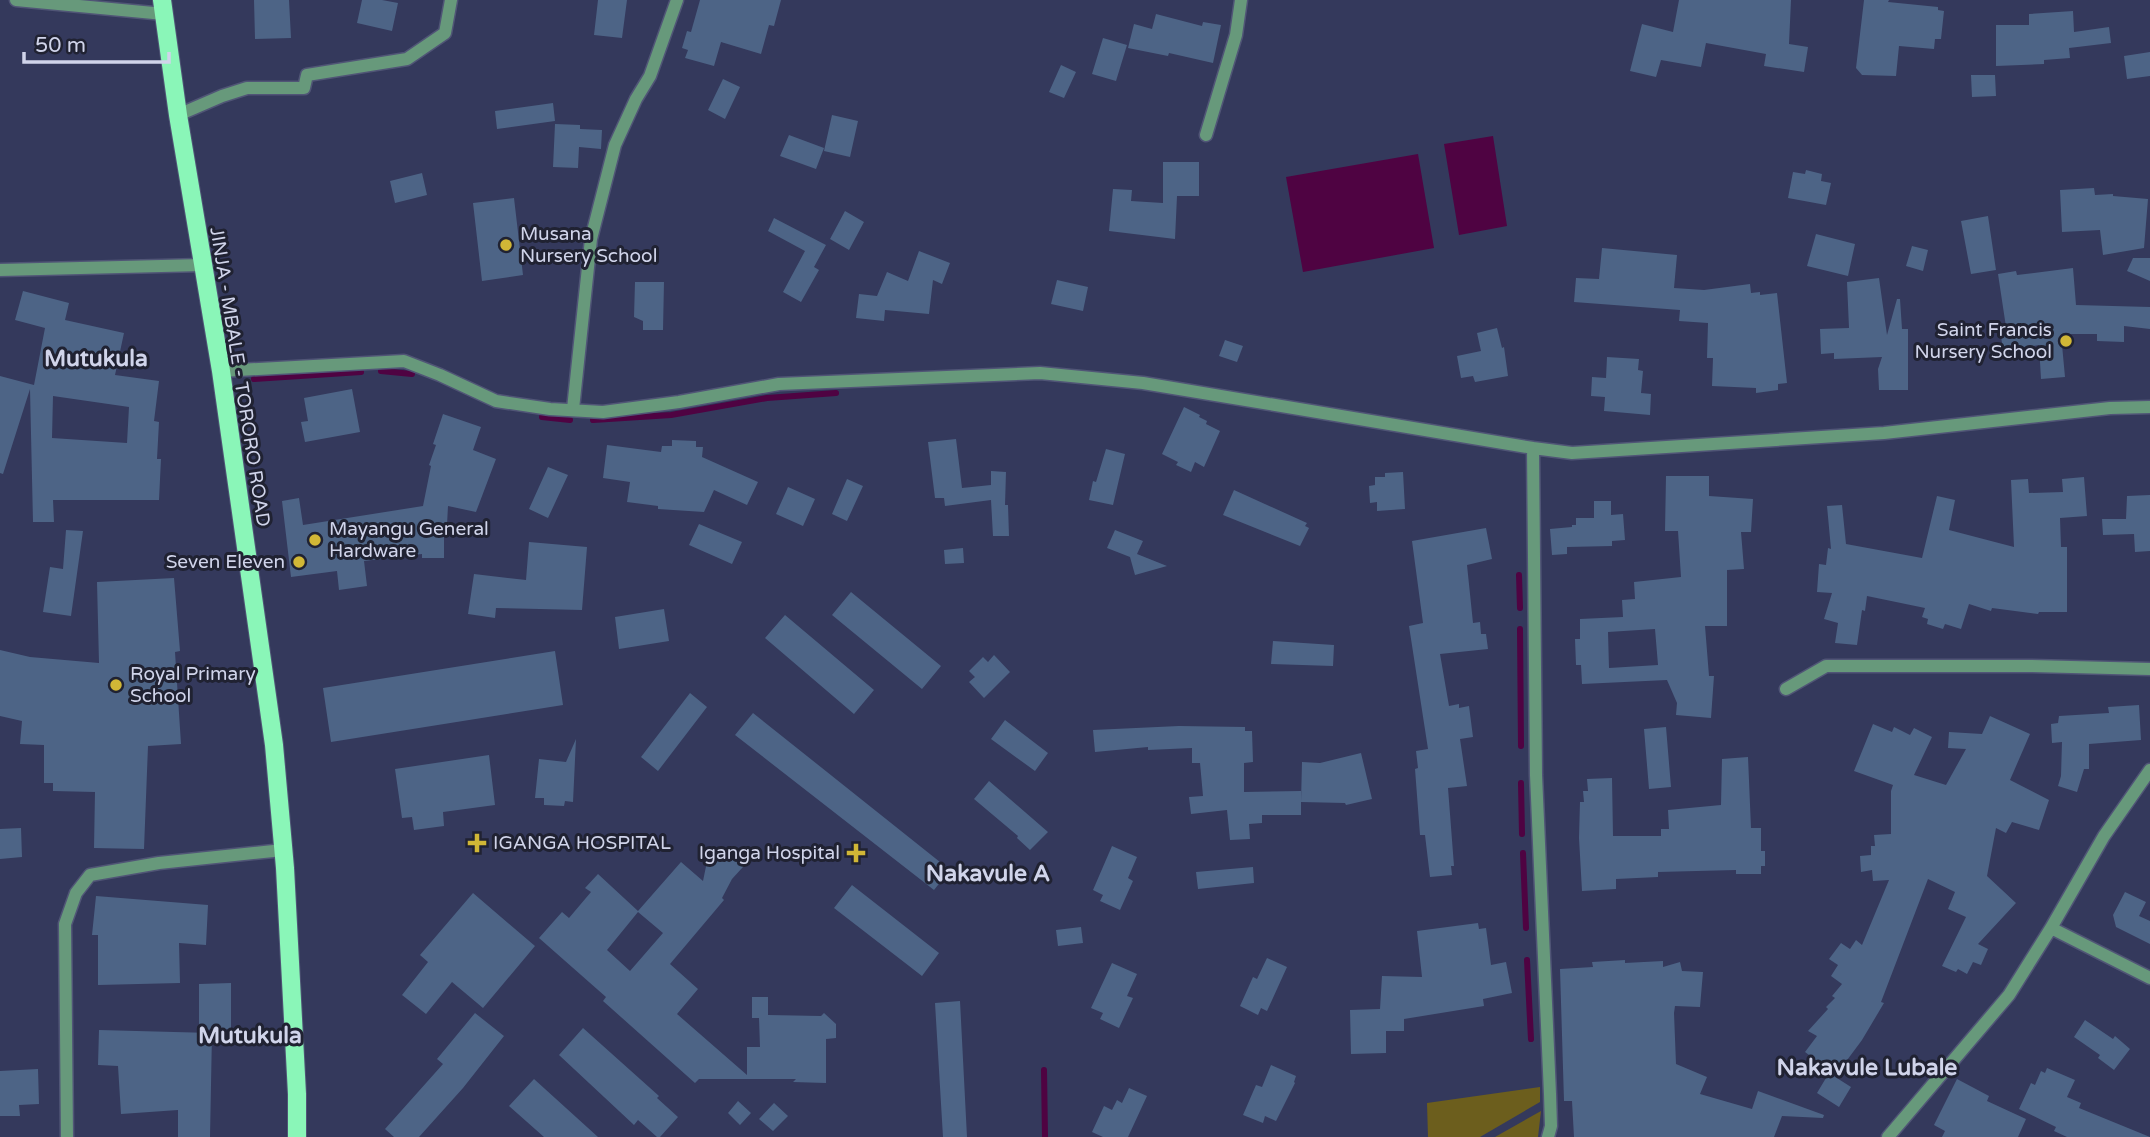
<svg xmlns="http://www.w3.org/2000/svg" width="2150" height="1137" viewBox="0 0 2150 1137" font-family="'Varela Round',sans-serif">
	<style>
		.green { fill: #6c5e1d }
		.water { fill: #4f0342 }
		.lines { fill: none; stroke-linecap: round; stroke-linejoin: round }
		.stream { stroke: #4f0342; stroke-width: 6 }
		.building { fill: #4d6486; fill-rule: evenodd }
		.minor-casing { stroke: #505576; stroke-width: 15 }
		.major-casing { stroke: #505576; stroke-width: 20 }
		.minor { stroke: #67997b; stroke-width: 12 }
		.major { stroke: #8af6b8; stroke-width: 18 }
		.poi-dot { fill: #d1b736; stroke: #202232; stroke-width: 2.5 }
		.labels { text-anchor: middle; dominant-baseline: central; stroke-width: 6; stroke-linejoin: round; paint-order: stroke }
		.poi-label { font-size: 19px; fill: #d0d4ea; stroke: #202232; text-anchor: start }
		.street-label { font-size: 19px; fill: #d0d4ea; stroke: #202232 }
		.quarter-label { font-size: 23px; font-weight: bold; fill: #d0d4ea; stroke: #202232 }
	</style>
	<rect width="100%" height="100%" fill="#34395c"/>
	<path class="green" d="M1540,1087V1102L1480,1137H1428L1427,1103Z
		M1541,1111L1538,1137H1495Z"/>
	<path class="water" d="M1493,136L1507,226L1459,235L1444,144Z
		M1418,154L1434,248L1303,272L1286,177Z"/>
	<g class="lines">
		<path class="stream" d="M381,371L412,374
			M254,379L361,372
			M542,417L570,420
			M593,420L671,415L767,398L836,393
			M1519,575L1520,608
			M1520,629L1521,746
			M1521,783L1522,834
			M1523,853L1526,928
			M1527,960L1531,1039
			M1044,1070L1045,1137"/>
	</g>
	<path class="building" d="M254,0H289L291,38L255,39Z
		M362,0H382L398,3L392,31L357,23Z
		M598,0H627L622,38L594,35Z
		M700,0H781L774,26L769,25L761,54L721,42L714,66L685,58L688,50L682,48L687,31L691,32Z
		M1679,0H1791L1789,44L1808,47L1804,72L1764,66L1766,54L1706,43L1701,67L1661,60L1656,77L1630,71L1642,24L1673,32Z
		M1864,0H1889L1888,2L1938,7V10L1944,11L1941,39H1935L1934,49L1899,46L1896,76L1862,75L1856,68Z
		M2073,11L2074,32L2109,27L2111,43L2069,48L2070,58L2044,60V64L1996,66V25H2029V14Z
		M1156,14L1202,26L1203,22L1221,25L1213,63L1169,53L1168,56L1128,48L1134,24L1152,29Z
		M1103,38L1127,45L1116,81L1092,74Z
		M2150,52V76L2127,79L2124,56Z
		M1061,65L1076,72L1064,98L1049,92Z
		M1971,75H1995L1996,96L1972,97Z
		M723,79L740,87L725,119L708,110Z
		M553,103L555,121L497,129L495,111Z
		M832,115L858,121L850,157L824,151Z
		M555,124L580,125V129L602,130L601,149L579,147L578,168L553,167Z
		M789,135L824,148L816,169L780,156Z
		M1163,162H1199V196H1177L1175,239L1109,231L1113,189L1132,190L1131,201L1163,203Z
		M1806,170L1822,174L1821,181L1831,183L1826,205L1788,198L1793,172L1805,174Z
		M422,173L427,195L395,203L390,181Z
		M2094,188L2095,195L2113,194V196L2148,199L2144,248L2103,255L2100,230L2062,232L2060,190Z
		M514,198L523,275L482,281L473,203Z
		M845,211L864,222L849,250L830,239Z
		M1988,216L1996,270L1971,274L1961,221Z
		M774,218L826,245L814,267L819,270L801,302L783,292L805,251L768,231Z
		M1816,234L1855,244L1848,276L1807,266Z
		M1912,246L1928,250L1923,271L1906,266Z
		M1602,248L1677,255L1674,288L1704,290L1750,284L1751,293L1760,292V295L1777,293L1787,383L1778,384V390L1756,393V388L1712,386L1713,358H1707L1708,323L1679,321L1680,310L1574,302L1576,278L1599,279Z
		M919,251L950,263L942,284L933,280L929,314L885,310L884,321L856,318L859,294L877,296L887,272L908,281Z
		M2133,258H2150V281L2127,271Z
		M2073,268L2076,305L2150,307V329L2124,326V342L2097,341V334H2061L2065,377L2041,379L2039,345L2003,351L2000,328L2006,327L1998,274L2016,271L2017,275Z
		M1879,278L1887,335L1897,299H1900L1902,329H1908V390H1879L1878,369L1882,357L1834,359V353L1821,354L1820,329L1849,328L1847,282Z
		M1057,280L1088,287L1083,311L1051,304Z
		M635,282H664L663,330H643V321L634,317Z
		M23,291L69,303L65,320L124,333L115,375L159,381L154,421L159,422L157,459H161L159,500H53L54,522H33L30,389L3,474L0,473V376L34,385L45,328L15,320ZM53,396L129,407L127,443L52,438Z
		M1497,328L1502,348L1504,347L1508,376L1475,382L1473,376L1461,378L1457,356L1481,351L1477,333Z
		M1225,340L1243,346L1237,362L1219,356Z
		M1607,357L1639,359L1638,370L1643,371L1641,393L1651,394L1650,415L1604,411L1605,397L1591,396L1592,377L1606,378Z
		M352,389L360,432L305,442L301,422L308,421L304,398Z
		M1184,407L1200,415L1199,417L1207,421L1206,424L1220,431L1204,467L1195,462L1191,472L1176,465L1178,462L1162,454Z
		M443,414L481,427L473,450L496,459L476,512L448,506L447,525H444V558H422V554L364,561L367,586L339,590L337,571L291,577L282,501L299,498L303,525L423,506L431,466L429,465L436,445L433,444Z
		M956,439L962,488L991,485V471L1006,472L1005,505H1008L1009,536H993L991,500L945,506L944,498H935L928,442Z
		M672,440L696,441V447H703L702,457L758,482L747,505L714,490L704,512L658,509V506L627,502L630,482L603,478L607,445L661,452L662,446H672Z
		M1106,449L1125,454L1113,505L1089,500L1093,481L1096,482Z
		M548,467L568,475L548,518L529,509Z
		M1403,472L1405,509L1377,511V502L1370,503L1369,486L1375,485V477H1385V473Z
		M1666,476H1709V496L1753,499L1751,532H1741L1744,569L1727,570V626H1705L1709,676H1714L1711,718L1676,715L1677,703L1667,680L1582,684L1581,665H1576L1575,639H1580V619L1623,617L1622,600L1635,599L1634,582L1681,577L1678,531H1665ZM1655,629L1658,665L1609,668L1608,632Z
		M2084,477L2087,516L2060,518L2061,547H2067V612H2039L2038,614L1992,608L1991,611L1969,604L1961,629L1945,624L1943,629L1927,624L1928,619L1922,617L1925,608L1867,596L1865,611L1862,610L1857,645L1835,643L1838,623L1824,619L1832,593L1817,592L1819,564L1826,565L1828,548L1831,549L1827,506L1842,505L1846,544L1922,558L1937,496L1955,500L1949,530L2014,547L2011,480L2028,479L2029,493L2063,492L2062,479Z
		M847,479L863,486L847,521L832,514Z
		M788,487L815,499L803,526L776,514Z
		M1234,490L1307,523L1305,526L1309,528L1300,546L1223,515Z
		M2150,495V551L2135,552L2134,534L2103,535L2102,519H2126L2127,496Z
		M1594,501H1611V515L1623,514L1625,540L1612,541V546L1567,547V554L1552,555L1550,529L1572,527V525H1576V518H1594Z
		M699,524L742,542L732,564L689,545Z
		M1486,528L1492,559L1467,565L1473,623L1480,622L1481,634H1486L1488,649L1440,654L1449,706L1459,704V708L1469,706L1473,737L1460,739L1467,786L1448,788L1454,866H1451L1452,875L1430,877L1425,835H1420L1415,769L1418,768L1416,751L1428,749L1409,626L1423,623L1412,541Z
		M66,530L83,531L71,616L43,612L50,567L63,569Z
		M1115,530L1143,541L1137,554L1167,566L1135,575L1130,557L1107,548Z
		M529,542L587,547L582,610L496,608L495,618L468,614L474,574L526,580Z
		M963,548L964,563L945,564L944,550Z
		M174,578L180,651L175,652L181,744L148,746L144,849L94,848L95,792L53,791V783H44V745L20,744L22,721L0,716V650L30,657L99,663L97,582Z
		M851,592L941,666L922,689L832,615Z
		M664,609L669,641L619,649L615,617Z
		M785,615L874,690L854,714L765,638Z
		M1273,641L1334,645L1333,666L1271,664Z
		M555,651L563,705L331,742L323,688Z
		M994,655L1010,672L984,698L969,682L975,677L969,671L983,657L988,662Z
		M690,693L707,707L658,771L641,757Z
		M2139,705L2141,740L2089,744V769H2084L2077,792L2058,786L2061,776L2062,742L2052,743L2051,724L2058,723L2059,716L2109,713L2108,707Z
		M753,713L950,870L934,890L735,735Z
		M1990,716L2030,734L2010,780L2049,800L2039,830L2012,822L2006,833L1996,828L1987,876L2016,903L1978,944L1988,949L1981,965L1973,962L1967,974L1958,969L1956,972L1942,966L1966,917L1948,909L1955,892L1928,879L1881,1002L1884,1003L1862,1040L1836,1075L1805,1052L1817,1036L1808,1031L1828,1009L1826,1007L1835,998L1832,996L1842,984L1831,976L1838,965L1829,959L1841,943L1850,949L1856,940L1862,945L1889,880L1873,881L1872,870L1861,872L1860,856L1871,855V846H1875L1874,835L1891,834V791L1893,785L1854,771L1873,724L1892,732L1894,727L1910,735L1914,728L1932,737L1914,775L1946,785L1966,749L1948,748L1949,732L1982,734Z
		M1005,720L1048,753L1035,771L991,739Z
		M1179,726L1245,727V731H1252L1253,762L1244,763V792L1301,791V815H1262V823L1249,824L1250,839L1230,840L1227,810L1191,814L1189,797L1203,796L1200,763H1192V748L1148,750V747L1095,752L1093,730Z
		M1666,727L1671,787L1649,789L1644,729Z
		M576,739L573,802L565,801L564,806L544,805V798H535L539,759L566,762Z
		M1361,753L1372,799L1346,805L1345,803L1301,802L1302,762L1320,763Z
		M489,755L495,805L443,812L444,826L414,830L412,817L402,818L395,769Z
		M1748,757L1751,828H1761V851H1765V866H1761V874H1736V870L1658,872V877L1616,879V889L1582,891L1579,838L1580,802H1584L1583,791H1588L1587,779L1612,778L1613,836H1661V829H1669L1668,810L1721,805L1722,759Z
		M989,781L1048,832L1030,850L1017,838L1018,836L974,799Z
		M21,828L22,857L0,859V829Z
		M1112,846L1137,857L1128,878L1133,881L1120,910L1100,901L1103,895L1093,890Z
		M710,847L753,856L732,879L722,898L724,900L670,964L698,989L677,1014L747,1075V1047H760L759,1018H752V997H768V1015L821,1016L824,1013L836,1024V1038L826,1039V1083L793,1082L796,1079H699L695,1083L603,1001L606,997L539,938L562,912L569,918L591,892L585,888L598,874L638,911L681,862L703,881ZM638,912L663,933L630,971L607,950Z
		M1253,867L1254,883L1198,889L1196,872Z
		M852,885L939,953L922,976L834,908Z
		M2125,892L2146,902L2139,916L2150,921V944L2116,927L2113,915Z
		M473,893L535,946L483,1008L452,982L426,1014L402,995L428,962L420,955Z
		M96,896L208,905L206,945L179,943L180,983L98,985V935H92Z
		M1478,923L1479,929L1486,928L1491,965L1506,962L1512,993L1483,999L1484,1006L1404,1019V1031H1386V1053L1351,1054L1350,1010L1380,1009L1382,976L1422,977L1417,931Z
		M1081,927L1083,943L1058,946L1056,930Z
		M1267,958L1287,967L1267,1011L1261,1008L1258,1015L1240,1006L1253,977L1257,979Z
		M1625,960V963L1663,961V967L1680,962L1682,971L1703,972L1700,1007L1675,1006L1674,1013L1676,1064L1707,1077L1700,1094L1752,1109L1758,1091L1824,1115L1823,1118L1782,1116L1774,1137H1574L1572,1101H1564L1560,969L1593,967L1592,962Z
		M1112,963L1137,974L1127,996L1133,998L1119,1028L1100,1019L1103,1013L1091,1008Z
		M231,983V1029L199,1030V984Z
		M960,1001L967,1137H943L935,1003Z
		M475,1013L504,1036L463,1088L419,1137H394L385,1129L443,1064L437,1059Z
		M2085,1020L2113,1039L2115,1036L2130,1049L2114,1070L2098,1058L2100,1055L2074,1037Z
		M583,1028L659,1096L657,1098L678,1117L660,1137H657L638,1120L634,1125L559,1055Z
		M99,1030L212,1033L210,1137H178V1110L121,1114L118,1066L98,1065Z
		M1271,1065L1296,1076L1294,1082L1295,1083L1276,1121L1265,1116L1263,1123L1243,1115L1256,1085L1262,1087Z
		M2047,1068L2075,1080L2067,1097L2081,1103L2079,1108L2150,1137H2067L2054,1131L2056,1127L2019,1109L2031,1083L2035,1085L2041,1071L2045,1073Z
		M38,1069L39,1104L19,1105L20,1116H0V1071Z
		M1829,1073L1851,1087L1839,1107L1817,1093Z
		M534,1079L598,1137H544L509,1106Z
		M1957,1079L1989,1096L1987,1101L2026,1119L2018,1137H1942L1945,1131L1934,1125Z
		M1129,1088L1147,1096L1128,1137H1103L1092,1132L1104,1106L1112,1110L1117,1100L1122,1103Z
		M738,1101L751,1113L740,1125L728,1113Z
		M774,1103L788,1116L773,1131L759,1119Z"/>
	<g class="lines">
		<g class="minor-casing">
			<path id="minor" d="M16,0L164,14
				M178,115L222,96L247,88H304L307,75L407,59L445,33L451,0
				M1206,135L1236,35L1241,0
				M0,270L202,265
				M221,371L404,361L440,375L496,401L550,409L603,412L679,402L779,384L1040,373L1143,383L1533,448
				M573,409L591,239L615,145L636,99L650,76L677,0
				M1786,689L1826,666H2030L2150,669
				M2051,928L2150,978
				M67,1137L65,924L76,893L90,875L159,863L283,850
				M1548,1137L1551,1126L1550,1094L1536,775L1533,448L1572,453L1884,433L2110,408L2150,407
				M1888,1137L2009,995L2051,928L2104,836L2150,770"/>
		</g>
		<g class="major-casing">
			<path id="major" d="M162,0L178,115L221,371L274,745L285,868L297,1094V1137"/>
		</g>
		<use href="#minor" class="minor"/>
		<use href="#major" class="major"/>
	</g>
	<g class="poi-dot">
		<circle cx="506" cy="245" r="7"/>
		<circle cx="2066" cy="341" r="7"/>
		<circle cx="315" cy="540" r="7"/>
		<circle cx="299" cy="562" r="7"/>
		<circle cx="116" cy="685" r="7"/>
		<path d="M473.5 832.5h7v7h7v7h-7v7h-7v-7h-7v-7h7z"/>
		<path d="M852.5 842.5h7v7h7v7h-7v7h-7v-7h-7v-7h7z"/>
	</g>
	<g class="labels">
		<g class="poi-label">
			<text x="520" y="234">Musana<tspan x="520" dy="22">Nursery School</tspan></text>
			<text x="2052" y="330" text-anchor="end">Saint Francis<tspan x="2052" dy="22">Nursery School</tspan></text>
			<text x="329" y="529">Mayangu General<tspan x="329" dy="22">Hardware</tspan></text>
			<text x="285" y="562" text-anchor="end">Seven Eleven</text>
			<text x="130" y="674">Royal Primary<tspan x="130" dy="22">School</tspan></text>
			<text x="493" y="843">IGANGA HOSPITAL</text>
			<text x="840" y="853" text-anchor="end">Iganga Hospital</text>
		</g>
		<g class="street-label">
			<text transform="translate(240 377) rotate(81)">JINJA - MBALE - TORORO ROAD</text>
		</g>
		<g class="quarter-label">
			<text x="96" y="359">Mutukula</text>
			<text x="988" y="874">Nakavule A</text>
			<text x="250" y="1036">Mutukula</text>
			<text x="1867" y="1068">Nakavule Lubale</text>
		</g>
	</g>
	<path d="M24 52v10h145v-10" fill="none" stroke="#d0d4ea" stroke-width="3.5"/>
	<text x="35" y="52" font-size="21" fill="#d0d4ea" stroke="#202232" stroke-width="5" paint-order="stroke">50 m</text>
</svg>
